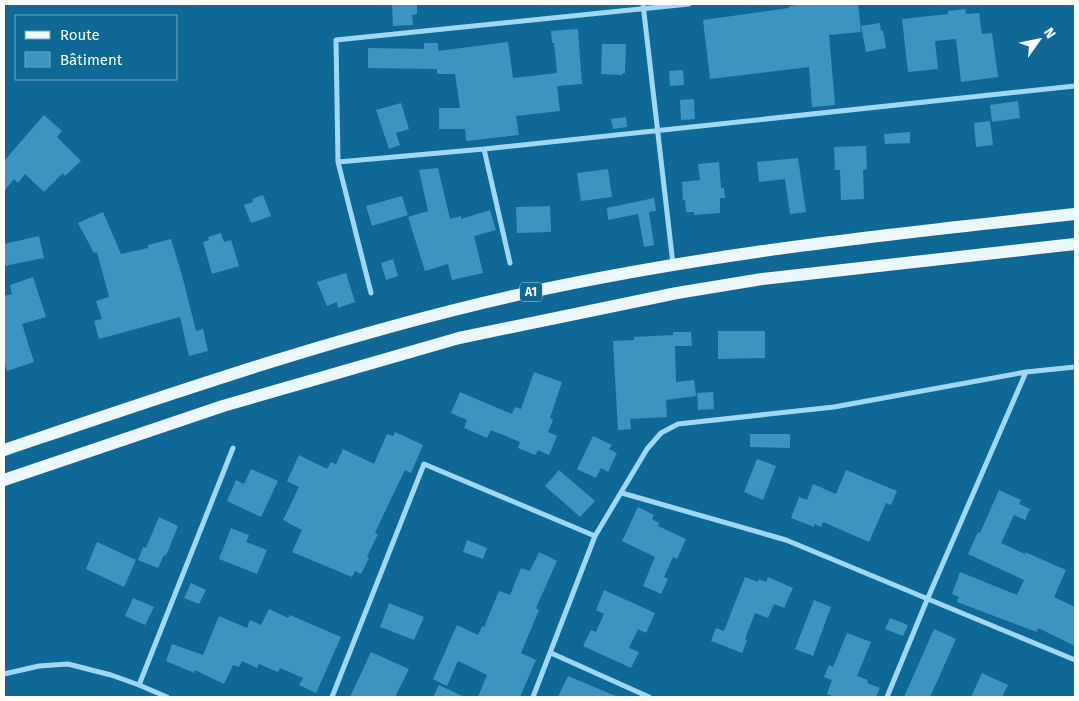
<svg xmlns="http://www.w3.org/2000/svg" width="1079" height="701" viewBox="0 0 1079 701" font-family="'Fira Sans',sans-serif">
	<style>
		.building { fill: #3d94c0 }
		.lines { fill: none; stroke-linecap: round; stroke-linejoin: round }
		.minor { stroke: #9fd8f4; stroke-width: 5 }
		.primary { stroke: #ecf8ff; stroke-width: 12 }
		.labels { text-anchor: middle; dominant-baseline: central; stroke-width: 4.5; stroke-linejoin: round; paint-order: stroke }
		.shield { fill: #106896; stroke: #b7d2e0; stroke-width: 1 }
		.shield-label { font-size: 12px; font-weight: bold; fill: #fff }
	</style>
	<rect width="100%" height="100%" fill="#106896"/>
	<path class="building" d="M392,4H417V14L412,15L413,25L393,26Z
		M807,4H858L861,32L829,35L835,105L812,107L809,67L710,79L703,20L789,8V6Z
		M965,9L966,14L979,13L982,34L992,33L998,77L961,82L956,39L935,41L938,69L908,72L902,19L948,14V11Z
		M880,23L881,31L883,30L886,48L866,52L861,26Z
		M578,29L582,84L557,86L560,111L516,116L519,135L466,141L465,129H439V108H460L455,74H437V69L368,68V48L424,49V43H438V51L508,42L513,78L557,73L554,43H552L551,31Z
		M602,44H626L625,73H623L622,75L601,74Z
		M683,70L684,85L670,86L669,71Z
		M694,99L695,119L681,120L680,100Z
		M1018,101L1020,118L992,122L990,105Z
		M401,103L409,129L396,133L400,145L389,149L376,110Z
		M44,115L62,131L57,137L81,161L65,176L63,173L44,192L25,174L18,183L14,179L4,191V161Z
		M626,117L627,127L613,129L611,119Z
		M990,121L993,145L976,147L974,123Z
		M910,132V143L885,144L884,134Z
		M866,146L867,169L863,170L864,199L841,200L840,170H835L834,147Z
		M798,158L806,212L790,214L785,179L759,182L757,162Z
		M719,162L721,188H724L725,198H720V213L694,215V212H686L685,200H683L682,182L700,180L698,164Z
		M438,168L450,219L461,216V219L490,210L496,230L474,236L483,273L452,280L448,264L425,271L408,217L428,211L419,170Z
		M608,169L612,197L581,201L577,173Z
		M263,195L271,216L251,223L244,205L253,202L252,199Z
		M402,196L408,215L372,226L366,206Z
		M654,198L656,211L649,212L654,245L644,247L638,214L608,220L607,208Z
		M550,206L551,232L517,233L516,207Z
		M103,212L121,254L148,248V245L171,239L183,279L196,331L203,329L208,351L189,356L180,317L99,339L94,321L102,319L96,301L109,297L97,252L94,253L78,223Z
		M221,233L224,242L231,240L239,266L212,274L203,242L209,240L208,237Z
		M39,236L44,258L4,266V244Z
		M393,259L398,276L386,280L381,263Z
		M346,273L355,302L338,308L337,302L327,306L317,282Z
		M33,277L46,317L22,324L34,362L7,371L4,361V296L12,294L10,285Z
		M718,331H765V358L718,359Z
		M673,332H691L692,346H675L676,382L694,380L696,396L666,400L667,417L630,419L631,429L618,430L613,341L634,340V337L673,335Z
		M534,372L562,382L550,418L553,420L548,432L557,436L549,455L538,450L535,455L518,448L520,442L491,430L487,438L464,428L467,420L451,413L460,392L512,414L515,407L521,409Z
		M713,392L714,409L698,410L697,393Z
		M395,432L423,445L411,473L405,470L389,503L375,533L378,534L367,557L369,558L361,574L355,571L352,577L292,552L302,530L283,520L299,487L287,481L299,455L327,469L331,462L336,464L343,449L374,464L387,434L393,436Z
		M750,434H790V448L750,447Z
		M593,436L612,445L609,449L617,453L608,472L601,468L596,478L577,469Z
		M757,459L776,466L763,500L744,492Z
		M251,469L278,481L261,517L227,501L236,480L244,484Z
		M559,470L595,501L580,517L545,486Z
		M846,470L897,491L891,505L886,503L869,542L823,522L821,527L815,524L814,527L791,518L799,497L807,500L813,484L836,494Z
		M999,490L1021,500L1019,504L1030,509L1025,520L1014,515L1001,543L1025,554V552L1066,570L1054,597L1075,607V646L1038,628L1037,632L957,602L959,597L952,594L960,572L1017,595L1024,580L968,554L978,532L980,533Z
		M638,507L654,515L652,519L659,523L658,526L686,539L677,559L673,557L664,577L668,579L661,594L643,586L655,557L622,541Z
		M159,517L178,526L166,556L164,555L158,568L138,560L143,547L146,548Z
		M231,528L249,535L246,542L267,550L257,574L219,559Z
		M467,540L487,548L483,559L463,552Z
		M97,542L136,560L124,587L86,569Z
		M539,552L557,561L536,608L539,610L521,653L536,660L520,697H478L487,675L458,661L447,686L433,679L457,625L478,635L482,626L484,627L499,591L510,595L521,568L530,571Z
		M745,577L758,582L759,579L766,582L768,577L793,588L784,608L774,604L768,618L755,613L745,639L747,640L742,653L711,641L716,628L724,631Z
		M191,583L206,590L199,604L184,598Z
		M604,590L655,613L646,633L638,629L629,648L639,652L631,668L583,646L591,630L596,632L604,614L596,610Z
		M133,598L154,607L145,625L125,616Z
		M814,600L831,607L813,656L795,649Z
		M389,603L424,617L414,640L380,627Z
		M269,609L288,618L290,615L341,637L316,693L299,685L303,678L280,668L278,672L259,664L257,668L242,661L239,667L233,665L224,684L195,670L194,673L166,661L172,644L203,655L219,616L247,628L250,620L261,625Z
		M890,618L908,625L903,636L885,629Z
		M934,629L956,639L930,697H904Z
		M847,633L871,642L857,676L868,680L867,683L880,688L876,697H835L827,694L832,680L824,677L829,665L833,667Z
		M371,652L409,669L395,697H350Z
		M982,673L1008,685L1002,697H971Z
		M568,676L618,697H558Z
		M439,685L464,697H433Z"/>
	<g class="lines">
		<path class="minor" d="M643,4L673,264
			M484,149L510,263
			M338,162L484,149L1075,86
			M371,293L338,162L336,40L689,4
			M622,493L786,540L1075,660
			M551,653L649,697
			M4,674L39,666L68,664L111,675L139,685L167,697
			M139,685L233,448
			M332,697L424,464L595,536
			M533,697L595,536L647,449L661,433L678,424L834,407L1026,372L1075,367
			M887,697L927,600L1026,372"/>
		<path class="primary" d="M4,450C173,393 343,334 517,295C701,254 888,234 1075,214
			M4,480L223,406L459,338L677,293L762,279L1075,244"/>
	</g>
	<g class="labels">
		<rect class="shield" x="520" y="282.5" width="22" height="19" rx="4"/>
		<g class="shield-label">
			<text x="531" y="292">A1</text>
		</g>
	</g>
	<rect width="1079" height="701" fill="none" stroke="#ffffff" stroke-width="10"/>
	<rect x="15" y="15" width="162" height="65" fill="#106896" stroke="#70a4c0"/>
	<rect x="25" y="31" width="25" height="8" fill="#ecf8ff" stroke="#70a4c0"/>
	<text x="60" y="40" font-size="15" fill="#ffffff">Route</text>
	<rect x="25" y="52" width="25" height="15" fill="#3d94c0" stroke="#70a4c0"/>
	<text x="60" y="65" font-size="15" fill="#ffffff">Bâtiment</text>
	<g transform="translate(1039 40) rotate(57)" stroke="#106896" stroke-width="4" paint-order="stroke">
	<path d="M0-4L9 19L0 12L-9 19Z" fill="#ffffff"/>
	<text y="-8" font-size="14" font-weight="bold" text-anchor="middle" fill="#ffffff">N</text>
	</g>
</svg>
